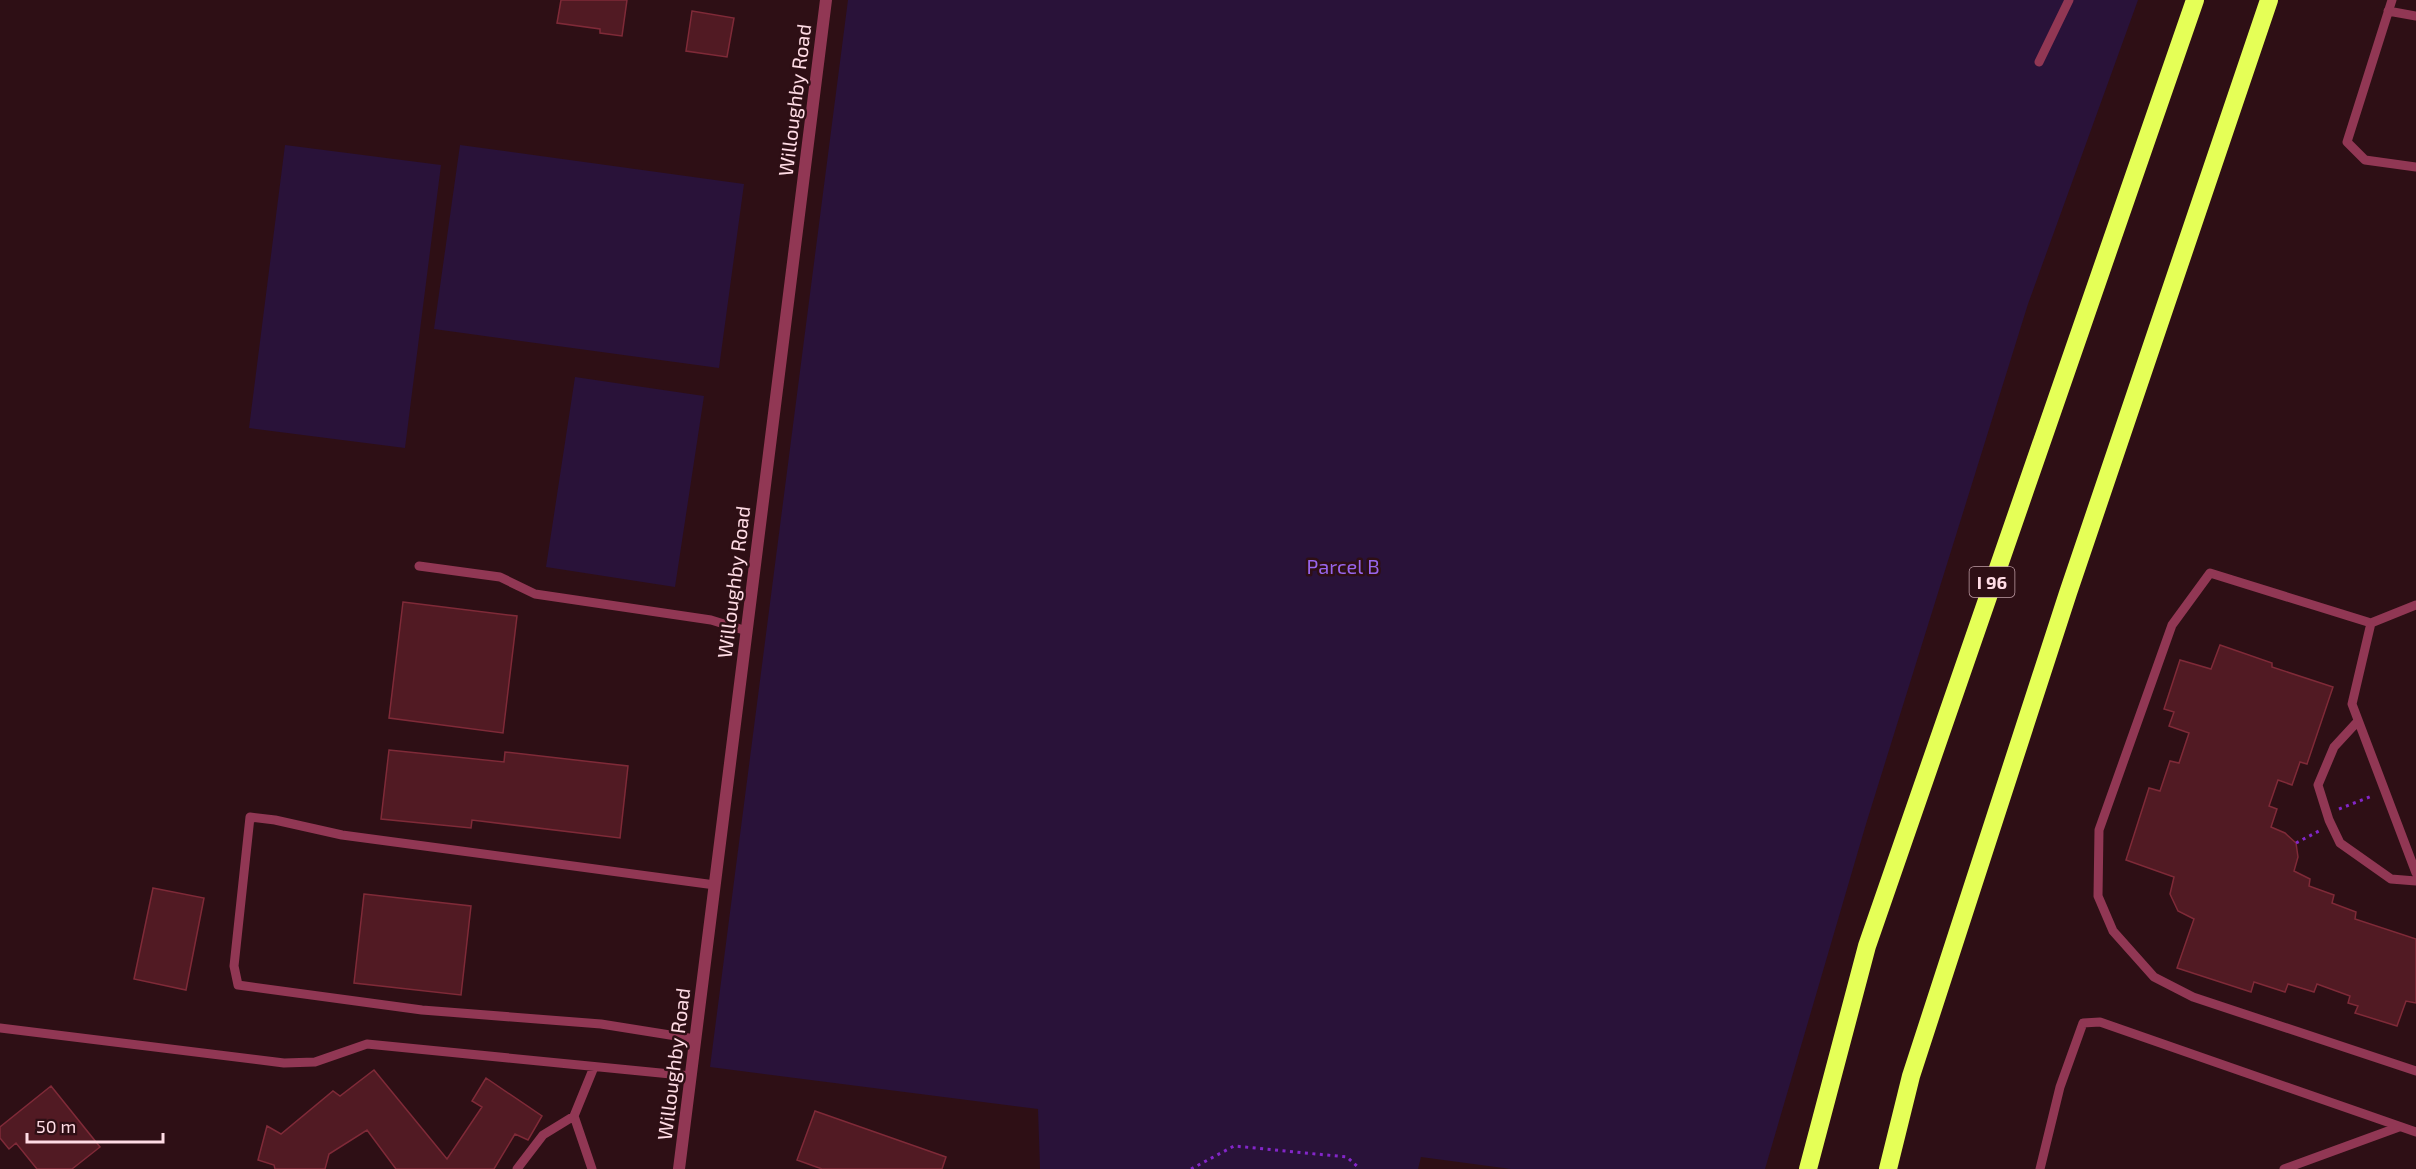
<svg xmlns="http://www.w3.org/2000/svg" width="2416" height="1169" viewBox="0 0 2416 1169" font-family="'Exo 2',sans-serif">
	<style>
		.green { fill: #291239 }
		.building { fill: #511a23; stroke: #7f2a38; stroke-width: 1.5 }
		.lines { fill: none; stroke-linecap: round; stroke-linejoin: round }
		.path { stroke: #8326c9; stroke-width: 3; stroke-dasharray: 3 4.5; stroke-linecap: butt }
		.service { stroke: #913754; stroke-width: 9 }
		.tertiary { stroke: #913754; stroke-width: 12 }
		.motorway { stroke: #e5ff57; stroke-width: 18 }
		.labels { text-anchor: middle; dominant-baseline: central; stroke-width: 5; stroke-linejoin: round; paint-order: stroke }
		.shield { fill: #2e0f15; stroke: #c09ea7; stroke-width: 1.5 }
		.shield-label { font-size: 18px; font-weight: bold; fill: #ffdce5 }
		.street-label { font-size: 20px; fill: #ffdce5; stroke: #2e0f15 }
		.park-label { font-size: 20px; fill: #9865ec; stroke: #2e0f15 }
	</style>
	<rect width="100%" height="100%" fill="#2e0f15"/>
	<path class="green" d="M848,0H2138L2028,304L1866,824L1765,1169H1511L1421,1157L1418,1169H1040L1038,1109L710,1067Z
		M285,145L441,165L405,448L249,428Z
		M460,145L744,184L719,368L434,329Z
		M575,377L704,396L675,587L546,567Z"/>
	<path class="building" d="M561,0H627L622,36L600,33V29L557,23Z
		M692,11L734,18L727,57L686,51Z
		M403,602L517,616L503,733L389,718Z
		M2220,645L2272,663V667L2333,687L2307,764L2300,762L2292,785L2278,780L2269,806L2277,809L2271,827L2285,833L2296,843L2298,857L2294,871L2310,879L2309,886L2334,895L2332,903L2356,912L2355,919L2416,939V1003L2406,1001L2397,1026L2355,1013L2358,1006L2348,1003L2350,996L2317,984L2314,992L2288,984L2285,992L2254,982L2251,992L2177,968L2194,919L2178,911L2170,894L2174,877L2126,860L2149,788L2160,791L2170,761L2179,763L2189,733L2169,726L2174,712L2164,709L2180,660L2211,669Z
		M389,750L504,762L505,752L628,766L620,838L472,820L471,828L381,819Z
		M153,888L204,898L186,990L134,979Z
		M364,894L471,906L461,995L354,983Z
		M374,1070L447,1159L482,1107L472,1101L486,1078L542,1116L528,1140L515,1134L494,1169H396L367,1130L329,1154L325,1169H275L274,1165L258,1160L267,1126L281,1134L333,1091L340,1096Z
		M51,1086L100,1147L72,1169H37L16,1143L9,1149L0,1138V1127Z
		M815,1111L946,1157L942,1169H822L797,1160Z"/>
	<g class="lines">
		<path class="path" d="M2339,809L2372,796
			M2296,843L2319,831
			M1191,1169L1234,1146L1347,1157L1360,1169"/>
		<path class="service" d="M2392,0L2347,142L2365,160L2416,167
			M2388,11L2416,16
			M2039,62L2069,0
			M419,566L500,577L535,594L711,620L747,631
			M2416,605L2371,623L2210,573L2172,625L2099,830L2098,896L2113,931L2154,977L2193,997L2416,1071
			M2371,623L2352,704L2416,873
			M2358,721L2334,747L2318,785L2329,820L2340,843L2391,879L2416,881
			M0,1028L284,1063L315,1062L367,1044L691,1076
			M695,1039L601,1024L422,1010L238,985L234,966L250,817L275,820L342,835L715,885
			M574,1116L592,1169
			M517,1169L543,1135L574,1116L594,1067
			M2040,1169L2060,1087L2083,1023L2100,1022L2416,1132
			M2284,1169L2399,1127"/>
		<path class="tertiary" d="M679,1169L826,0"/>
		<path class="motorway" d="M1808,1169L1867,946L2195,0
			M1888,1169L1911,1076L2068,593L2269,0"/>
	</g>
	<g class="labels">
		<rect class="shield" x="1969.5" y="567" width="45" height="30" rx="4.5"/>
		<g class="shield-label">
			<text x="1992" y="582">I 96</text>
		</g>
		<g class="street-label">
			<text transform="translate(794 100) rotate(-83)">Willoughby Road</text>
			<text transform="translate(733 582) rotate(-83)">Willoughby Road</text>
			<text transform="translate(673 1064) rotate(-83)">Willoughby Road</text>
		</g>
		<g class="park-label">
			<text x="1343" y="566">Parcel B</text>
		</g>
	</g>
	<path d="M27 1133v9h136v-9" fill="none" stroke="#ffdce5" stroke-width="3"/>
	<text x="36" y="1133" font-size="18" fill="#ffdce5" stroke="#2e0f15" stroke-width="4.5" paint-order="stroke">50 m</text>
</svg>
